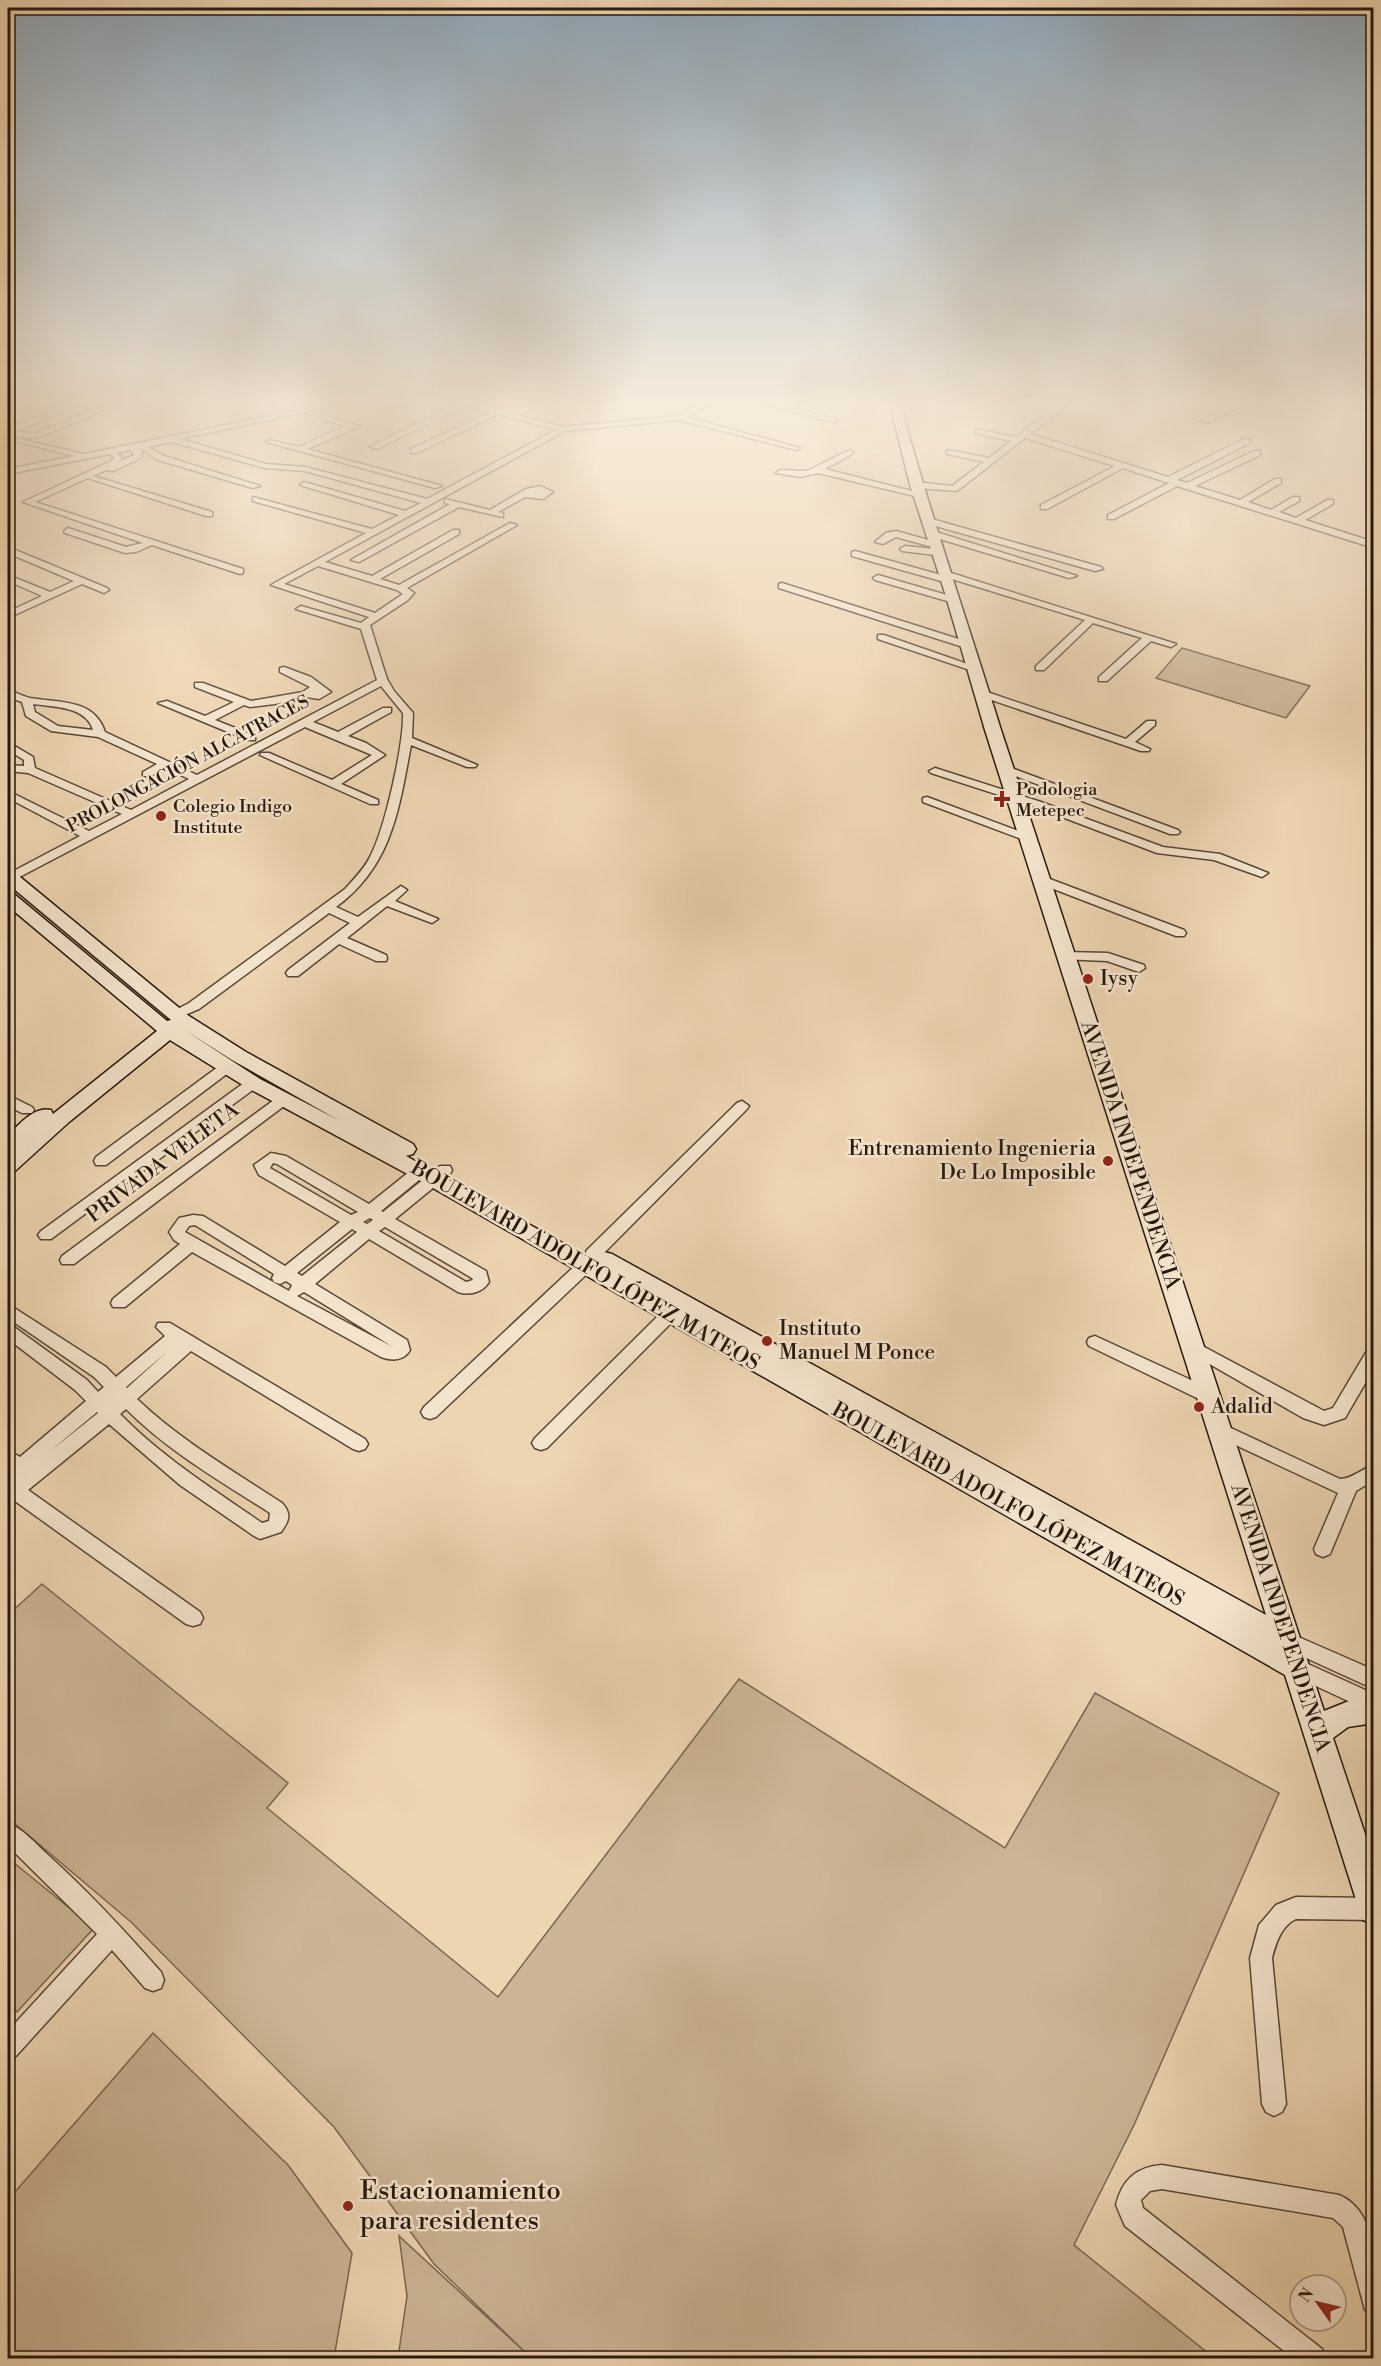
<svg xmlns="http://www.w3.org/2000/svg" width="1381" height="2366" viewBox="0 0 1381 2366" font-family="'Libre Bodoni',serif">
	<style>
		.green { fill: #ccb596; stroke: #786652; stroke-width: 1.5 }
		.lines { fill: none; stroke-linecap: round; stroke-linejoin: round }
		.street-casing { stroke: #574737; stroke-width: 3 }
		.secondary-casing { stroke: #25180e; stroke-width: 3 }
		.street { fill: #f4e4cd; fill-rule: evenodd }
		.secondary { fill: #f4e4cd; fill-rule: evenodd }
		.poi-dot { fill: #8f2418; stroke: #f4e4cd; stroke-width: 2 }
		.labels { text-anchor: middle; dominant-baseline: central; stroke-width: 5; stroke-linejoin: round; paint-order: stroke }
		.far-street-label { font-size: 18px; fill: #25180e; stroke: #f4e4cd }
		.far-poi-label { font-size: 18px; fill: #25180e; stroke: #f4e4cd; text-anchor: start }
		.poi-label { font-size: 21px; fill: #25180e; stroke: #f4e4cd; text-anchor: start }
		.street-label { font-size: 21px; fill: #25180e; stroke: #f4e4cd }
		.near-poi-label { font-size: 26px; fill: #25180e; stroke: #f4e4cd; text-anchor: start }
	</style>
	<rect width="100%" height="100%" fill="#eed5b2"/>
	<filter id="stains"><feTurbulence type="fractalNoise" baseFrequency=".00333" numOctaves="4"/><feColorMatrix values="0 0 0 0 .2 0 0 0 0 .09 0 0 0 0 .02 0 0 0 .5 -.17"/></filter>
	<radialGradient id="worn" r=".72"><stop offset=".6" stop-color="#630" stop-opacity="0"/><stop offset="1" stop-color="#630" stop-opacity=".3"/></radialGradient>
	<path class="green" d="M1182,648L1310,686L1286,718L1156,678Z
		M42,1584L288,1783L267,1808L498,1997L739,1679L1005,1848L1095,1693L1279,1793L1134,2125L1074,2245L1214,2358H398L407,2296L399,2236L526,2353L434,2264L334,2127L131,1922L8,1818V1615Z
		M8,1858L94,1928L17,2012L8,2003Z
		M153,2033L288,2165L352,2253L334,2358H8V2200Z"/>
	<g class="lines">
		<g class="street-casing">
			<path id="street" d="M80,400H91L14,432L36,433L119,400H129L40,437L27,438L8,435V428Z
				M347,400H362L180,439L266,464L305,467L427,499L556,430L498,414L417,453H411V449L490,412L465,406L377,449L370,447L457,403L449,400H461L563,427L676,416L708,400H718L686,417L800,448L796,450L679,420L565,431L325,562L372,576L453,530H459V534L380,579L399,585L510,523L517,525L407,588L414,593L408,600L370,625L387,679L394,691L413,713L412,738L477,765L475,767H467L411,745C399,809 392,866 336,907L358,917L401,886L407,890L395,901L438,919L432,923L387,906L347,938L386,955L387,958L386,961H376L339,944L298,976H288L286,973L288,970L350,923L329,913L199,1009L180,1017H170L168,1014L189,1003L345,889C354,879 364,869 370,857C385,829 404,744 403,713L381,686L313,722L338,732L383,708H391V712L348,736L366,743L385,755L341,784L378,800V804H370L260,755L261,753H269L332,780L372,755L305,727L10,882L8,881V874L80,836L8,798V791L89,831L122,814L28,773L8,771V765L24,766V760L8,750V742L33,757L35,768L131,810L189,779L166,768L151,776H143V772L157,764L98,737L51,731L26,716L22,702L8,697V690C15,692 22,696 30,698C58,703 94,698 105,732L197,775L377,680L361,629L296,609L301,606L361,623L369,617L271,585L366,533L253,501V497L372,529L399,515L300,485L304,482L405,511L421,503L305,471L265,468L172,442L148,447L164,456L260,486L253,488L158,460L140,448L142,452L141,458L113,471L106,470L93,476L212,512V516H206L88,478L35,502L243,569V573L240,574L152,545L136,552L125,553L65,533L64,531L68,528L126,547L143,543L23,502L111,461L114,458L110,454L8,474V469L74,456L15,441L19,439L84,454ZM130,450L134,455L120,461L122,458L117,453ZM318,566L397,590L403,594L375,613L284,584ZM33,704C54,707 86,706 93,730L58,726L35,712Z
				M384,400H396L411,405L407,407Z
				M747,400H760L838,420L834,422Z
				M1063,400H1072L1030,434L1168,477L1244,439H1250V443L1177,480L1187,483L1254,451H1260V455L1195,486L1240,500L1275,479H1281V483L1248,502L1271,510L1293,497H1299V501L1279,512L1296,518L1327,500H1333V504L1305,520L1374,542V548L1177,486L1114,519H1108V515L1169,483L1123,468L1047,509H1041V505L1115,466L1025,438L957,491L916,488L912,485L916,482L952,486L984,462L947,454V450L989,458L1011,441L975,433V429L1016,437Z
				M1244,400H1254L1207,423L1200,421Z
				M1333,400H1345L1374,407V412Z
				M321,415L360,426L307,449L442,486L435,488L266,442L270,440L299,447L345,426L321,419Z
				M849,450L853,452L852,454L825,469L923,494L919,497L818,473L800,477L776,473L780,470L807,471Z
				M540,486L553,492L543,499L525,497L498,512L503,513V517L459,507L359,562L351,560L450,504L445,503V499L490,510L526,489Z
				M928,518L1101,567L1103,569L1095,571L925,523V519Z
				M896,531L939,543L941,545L936,548L896,537L883,544L875,542L886,533Z
				M930,532H936L1077,576L1069,578L930,536Z
				M905,546L935,549L940,552L935,555L902,551L900,549Z
				M8,547L107,588L109,590L104,593L82,584L8,618V612L42,596L8,581V575L50,592L74,581L8,553Z
				M855,551L941,575L942,572H948L1176,644L1171,647L1151,641L1107,681H1099V677L1142,638L1093,623L1044,670H1036V666L1085,620L952,579L948,583L852,556V552Z
				M878,575L957,598L959,600L954,603L875,580L873,578Z
				M782,583L971,643L972,645L963,647L779,588V584Z
				M878,635H884L979,668L970,670L878,639Z
				M284,667L311,677L331,692L319,699L306,697L275,704L250,707L244,705L215,720L255,736V740H247L158,703L167,701L205,716L234,702L195,687V683H203L251,701L303,692L310,687L280,672V668Z
				M981,690L1126,739L1147,721H1155V725L1135,742L1150,749L1149,751H1141L977,695L976,693Z
				M1006,766L1178,830L1180,832L1178,834H1170L1002,771V767Z
				M935,768L1041,802L1163,847L1220,854L1268,873L1262,877L1214,860L1157,853L1033,806L931,773L929,771Z
				M927,797L1032,836L1034,838L1028,842L1024,840L923,802V798Z
				M1042,876L1184,930L1186,933L1184,936H1176L1038,883V877Z
				M1066,952L1108,953L1144,965L1145,968L1139,972L1107,961L1061,959L1060,956Z
				M227,1063L232,1064L234,1067L232,1070L106,1165H96L94,1161L96,1157L222,1064Z
				M253,1079L258,1080L260,1083L258,1086L51,1239H41L38,1235L41,1231L248,1080Z
				M8,1095L32,1107L34,1110L32,1113H22L8,1106Z
				M283,1095L288,1097L290,1100L288,1103L74,1264H62L60,1260L62,1256L278,1097Z
				M742,1101L749,1106L747,1109L599,1258H587L585,1254L587,1250L737,1103Z
				M271,1153L286,1156L369,1204L414,1168H424L426,1172L424,1176L381,1211L383,1212L440,1166H450L452,1170L450,1174L395,1219L486,1271L489,1282C483,1292 470,1296 458,1292L369,1239L315,1284L407,1340L410,1350C404,1361 392,1361 381,1357L192,1252L125,1307H113L111,1303L113,1299L180,1244L174,1240L169,1232L179,1218L193,1215L203,1216L285,1266L340,1222L259,1175L254,1165ZM273,1163L277,1164L358,1212L351,1215L270,1168ZM370,1218L373,1220L367,1224L363,1222ZM195,1225L274,1274L272,1278L274,1282L280,1284L286,1281L292,1285L289,1291L185,1232L189,1226ZM385,1227L472,1278L473,1280L466,1282L379,1231ZM352,1229L357,1232L302,1276L297,1273ZM304,1292L393,1347L297,1296Z
				M585,1260L591,1262L593,1266L591,1270L436,1417L430,1419L424,1417L421,1412L424,1407L579,1262Z
				M8,1304L106,1367L116,1377L165,1336L156,1327L158,1323H170L365,1439L368,1444L365,1449L359,1451L353,1449L191,1351L137,1399C180,1440 233,1471 282,1503C292,1514 289,1521 281,1532L260,1539L254,1536L180,1485L109,1424L28,1490L200,1612L203,1618L200,1624L193,1626L186,1624L8,1496V1450L20,1457L86,1401L75,1390L8,1339V1325L14,1327L87,1380L98,1392L104,1387L94,1377L8,1318ZM168,1351L127,1388L126,1387ZM126,1409C168,1451 220,1481 270,1513L269,1521L262,1523C213,1489 162,1457 120,1414ZM97,1412L98,1413L49,1452Z
				M670,1308L676,1310L678,1314L676,1318L547,1448L541,1450L535,1448L532,1443L535,1438L664,1310Z
				M1095,1336L1213,1390L1215,1395L1213,1400L1207,1402L1201,1400L1089,1346L1087,1342L1089,1338Z
				M1193,1341L1324,1411L1333,1408L1368,1349L1374,1347V1368L1345,1418L1324,1425L1303,1418L1187,1351L1185,1347L1187,1343Z
				M1218,1422L1340,1479C1351,1479 1362,1469 1374,1465V1480L1356,1491L1330,1554L1323,1557L1316,1554L1314,1549L1338,1493L1212,1434L1209,1429L1212,1424Z
				M1287,1632L1374,1670V1689L1280,1646L1277,1640L1280,1634Z
				M1297,1659L1374,1694V1713L1290,1674L1287,1668L1290,1662Z
				M8,1823C23,1829 36,1844 48,1855C89,1892 125,1931 161,1972L164,1980L161,1988L153,1991L145,1988L112,1950L16,2056L8,2060V2031L97,1934L8,1846Z
				M1296,1897L1374,1898V1920L1296,1919C1281,1926 1276,1943 1272,1958L1286,2104L1282,2112L1274,2116L1266,2112L1262,2104L1250,1958L1259,1925L1276,1905Z
				M1162,2165L1339,2195C1381,2213 1374,2274 1374,2314L1365,2310L1343,2227L1333,2218L1162,2189L1150,2191L1141,2200L1143,2208L1322,2349L1326,2358H1293L1125,2226L1116,2205C1122,2180 1136,2167 1162,2165Z"/>
		</g>
		<g class="secondary-casing">
			<path id="secondary" d="M889,400H899C929,511 967,620 1001,730L1324,1711L1349,1701L1374,1697V1723L1348,1727L1333,1738L1374,1861V1924L1363,1920L1359,1909L1285,1675L426,1184L246,1087L170,1040L69,1122L15,1171L8,1173V1155L12,1151L8,1152V1135C20,1124 34,1106 51,1110L53,1114L157,1031L8,906V893L14,894L167,1021L171,1020L8,884V871L14,872L189,1016L246,1052L413,1144L416,1149L413,1154L406,1156L593,1260L596,1254L604,1252L612,1254L1266,1615L985,730L945,593L910,485ZM183,1029L232,1060L340,1121L260,1079Z"/>
		</g>
		<use href="#street" class="street"/>
		<use href="#secondary" class="secondary"/>
	</g>
	<linearGradient id="sky" x2="0" y2="1"><stop stop-color="#8fa8bc"/><stop offset="0.55" stop-color="#f7ecdc"/><stop offset="1" stop-color="#f7ecdc" stop-opacity="0"/></linearGradient>
	<rect width="1381" height="731" fill="url(#sky)"/>
	<g class="poi-dot">
		<path d="M999 790h6v6h6v6h-6v6h-6v-6h-6v-6h6z"/>
		<circle cx="161" cy="816" r="6"/>
		<circle cx="1088" cy="979" r="6"/>
		<circle cx="1108" cy="1161" r="6"/>
		<circle cx="767" cy="1341" r="6"/>
		<circle cx="1199" cy="1407" r="6"/>
		<circle cx="348" cy="2206" r="6"/>
	</g>
	<g class="labels">
		<g class="far-street-label">
			<text transform="translate(188 764) rotate(-28)">PROLONGACIÓN ALCATRACES</text>
		</g>
		<g class="far-poi-label">
			<text x="1016" y="789">Podologia<tspan x="1016" dy="21">Metepec</tspan></text>
			<text x="173" y="806">Colegio Indigo<tspan x="173" dy="21">Institute</tspan></text>
		</g>
		<g class="poi-label">
			<text x="1100" y="979">Iysy</text>
			<text x="1096" y="1149" text-anchor="end">Entrenamiento Ingenieria<tspan x="1096" dy="24">De Lo Imposible</tspan></text>
			<text x="779" y="1329">Instituto<tspan x="779" dy="24">Manuel M Ponce</tspan></text>
			<text x="1211" y="1407">Adalid</text>
		</g>
		<g class="street-label">
			<text transform="translate(1130 1155) rotate(72)">AVENIDA INDEPENDENCIA</text>
			<text transform="translate(163 1163) rotate(-37)">PRIVADA VELETA</text>
			<text transform="translate(585 1266) rotate(30)">BOULEVARD ADOLFO LÓPEZ MATEOS</text>
			<text transform="translate(1008 1505) rotate(29)">BOULEVARD ADOLFO LÓPEZ MATEOS</text>
			<text transform="translate(1280 1618) rotate(72)">AVENIDA INDEPENDENCIA</text>
		</g>
		<g class="near-poi-label">
			<text x="360" y="2191">Estacionamiento<tspan x="360" dy="30">para residentes</tspan></text>
		</g>
	</g>
	<rect width="1381" height="2366" fill="none" stroke="#eed5b2" stroke-width="30"/>
	<rect x="9" y="9" width="1363" height="2348" fill="none" stroke="#25180e" stroke-width="3"/>
	<rect x="15" y="15" width="1351" height="2336" fill="none" stroke="#25180e" stroke-width="1.5"/>
	<g transform="translate(1318 2303) rotate(304)"><circle r="28" fill="#f4e4cd" stroke="#a19281" stroke-width="1.5"/>
	<path d="M0-4.5L10 22L0 15L-10 22Z" fill="#8f2418"/>
	<text y="-9" font-size="16" font-weight="bold" text-anchor="middle" fill="#25180e">N</text>
	</g>
	<rect width="100%" height="100%" filter="url(#stains)"/>
	<rect width="100%" height="100%" fill="url(#worn)"/>
</svg>
